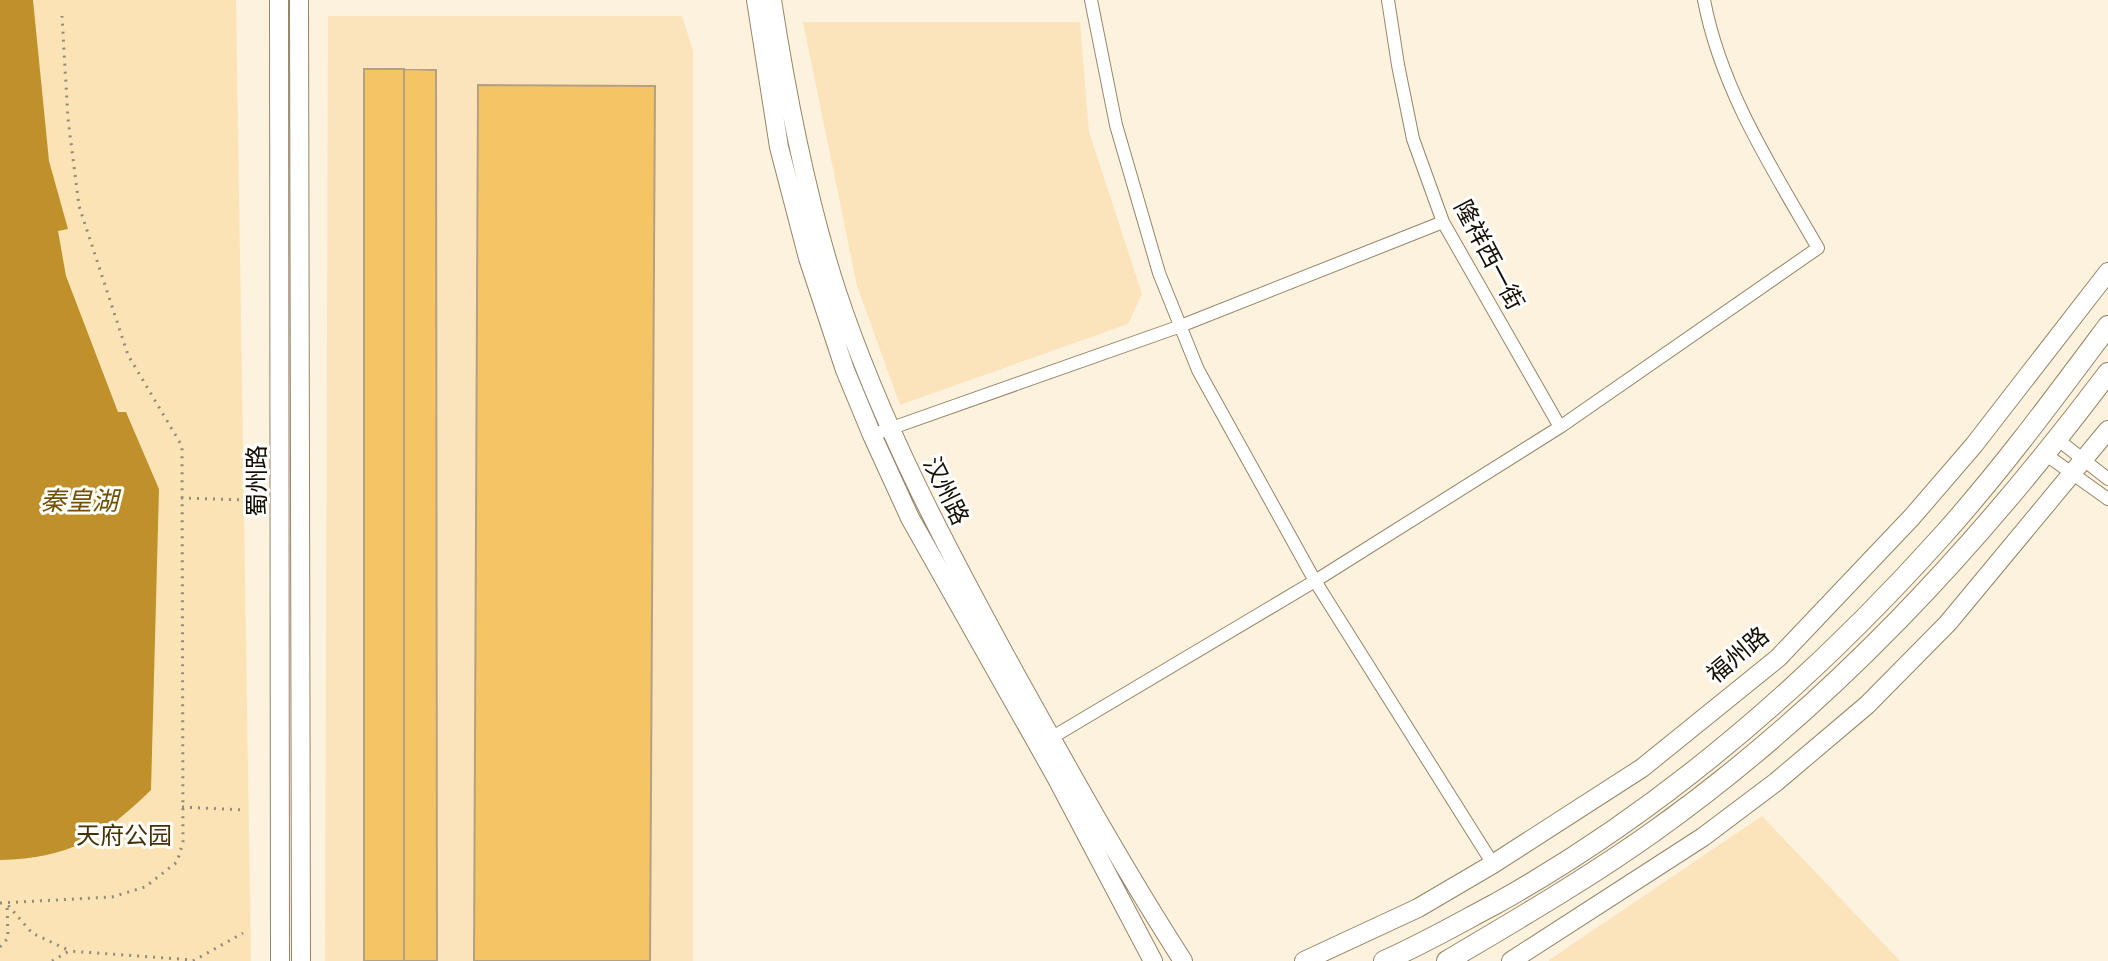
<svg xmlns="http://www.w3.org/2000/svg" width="2108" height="961" viewBox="0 0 2108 961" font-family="Roboto,'Noto Sans SC',sans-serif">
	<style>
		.built { fill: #fbe4bb }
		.green { fill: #fce3b5 }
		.water { fill: #c0912b }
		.building { fill: #f5c565; stroke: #b3a182; stroke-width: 2 }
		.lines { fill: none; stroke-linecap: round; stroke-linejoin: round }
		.street-casing { stroke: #968566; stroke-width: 14 }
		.secondary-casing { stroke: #968566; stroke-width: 20 }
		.primary-casing { stroke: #968566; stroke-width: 22 }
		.path { stroke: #938a7a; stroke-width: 3; stroke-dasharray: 2 6; stroke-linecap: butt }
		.street { stroke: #fff; stroke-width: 12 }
		.secondary { stroke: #fff; stroke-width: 18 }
		.primary { stroke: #fff; stroke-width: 20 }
		.labels { text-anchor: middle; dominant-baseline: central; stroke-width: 6; stroke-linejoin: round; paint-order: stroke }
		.street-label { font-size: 24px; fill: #140e03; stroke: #fff }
		.park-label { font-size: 24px; fill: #443106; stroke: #fff }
		.water-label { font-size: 26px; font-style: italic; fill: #715101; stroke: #fff }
	</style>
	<rect width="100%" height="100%" fill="#fdf2de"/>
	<path class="built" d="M328,16H682L693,51V961H325Z
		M803,22H1080L1089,132L1142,294L1128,324L900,405L857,286Z
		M1762,816L1900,961H1549V960Z"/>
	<path class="green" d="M0,0H236L251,961H0Z"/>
	<path class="water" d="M0,0H33L49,161L68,229L58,231L66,276L118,412H126L159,489L151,790C101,838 71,858 0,860Z"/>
	<path class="building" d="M364,69H404V961H364Z
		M404,69L436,70L437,961H404Z
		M478,85L655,86L650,961H474Z"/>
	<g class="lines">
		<g class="street-casing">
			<path id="street" d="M1091,0L1116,125L1159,273L1198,370L1315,581L1493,864
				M1388,0L1398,65L1413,139L1443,222L1560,427
				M872,435L1178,327L1443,222
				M2057,439L2108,479
				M2045,454L2108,499
				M1051,738L1315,581L1560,427L1818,248C1773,170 1721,90 1704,0"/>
		</g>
		<g class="secondary-casing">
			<path id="secondary" d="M279,0L280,961
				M299,0L301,961
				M756,0L779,147L808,258L845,370L872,435L910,518L1056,777L1153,961
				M772,0C787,97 806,196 836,289C881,425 947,549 1015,673C1069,770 1123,868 1183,961
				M1304,961L1418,908L1493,864L1642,768L1778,658L1912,517L1974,445L2108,272
				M1511,961L1703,837L1776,782L1867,705L1948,623L2108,430"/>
		</g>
		<g class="primary-casing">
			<path id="primary" d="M1384,961C1423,944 1459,923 1497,903C1667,808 1813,680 1943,535C2002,469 2055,397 2108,326
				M1447,961C1516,920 1587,879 1653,832C1830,706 1978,546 2108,373"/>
		</g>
		<path class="path" d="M181,498L243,500
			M182,807L243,810
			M0,903L112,897L145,887L177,862L183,842L182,446L128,355L79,206L68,119L62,16
			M0,947L8,938L7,904L32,933L68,950
			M52,961L69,951L193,960
			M193,961L243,933"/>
		<use href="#street" class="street"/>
		<use href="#secondary" class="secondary"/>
		<use href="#primary" class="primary"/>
	</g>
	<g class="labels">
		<g class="street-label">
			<text transform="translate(1489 255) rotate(62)">隆祥西一街</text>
			<text transform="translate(257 481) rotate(-90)">蜀州路</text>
			<text transform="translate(946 491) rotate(64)">汉州路</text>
			<text transform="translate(1738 655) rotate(-40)">福州路</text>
		</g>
		<g class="park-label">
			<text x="124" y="836">天府公园</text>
		</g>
		<g class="water-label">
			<text x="79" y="501">秦皇湖</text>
		</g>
	</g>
</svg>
